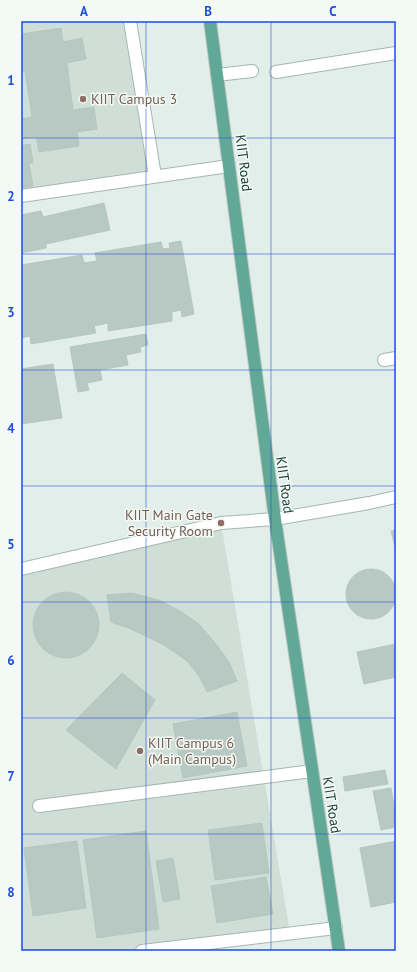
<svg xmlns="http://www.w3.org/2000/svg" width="417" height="972" viewBox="0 0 417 972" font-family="'PT Sans',sans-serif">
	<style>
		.built { fill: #d0ded8 }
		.building { fill: #b7c9c2; stroke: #b4c8c0 }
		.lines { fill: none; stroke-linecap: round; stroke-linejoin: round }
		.minor-casing { stroke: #a4b7b0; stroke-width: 14 }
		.major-casing { stroke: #c1cac7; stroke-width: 14 }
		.minor { stroke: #fff; stroke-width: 12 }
		.major { stroke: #62a897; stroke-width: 12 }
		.grid { fill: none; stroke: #1d4ed8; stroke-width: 1; stroke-opacity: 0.55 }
		.education-dot { fill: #8d6e63; stroke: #f3faf6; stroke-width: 1.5 }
		.labels { text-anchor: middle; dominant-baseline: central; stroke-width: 3; stroke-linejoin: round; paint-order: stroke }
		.education-label { font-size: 14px; fill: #785e54; stroke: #f3faf6; text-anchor: start }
		.street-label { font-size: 14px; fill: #204138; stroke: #f3faf6 }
		.neatline { fill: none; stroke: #1d4ed8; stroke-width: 1.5 }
		.grid-label { font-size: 13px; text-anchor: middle; font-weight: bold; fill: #1d4ed8 }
	</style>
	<rect width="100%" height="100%" fill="#e2eee9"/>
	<path class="built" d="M21,21H136L155,176L21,196Z
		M221,523L290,933L142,951H21V569Z"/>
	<path class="building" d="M61,28L63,42L82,38L86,59L67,63L73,110L94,107L97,129L77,132L79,146L39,152L36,137L21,139V119L32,117L25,71H21V34Z
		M30,144L33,163H29L33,186L21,188V146Z
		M104,203L110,230L46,244V248L21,253V215L41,211L43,217Z
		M181,241L194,314L182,317L181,310L172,312V321L108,331V323L94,326L96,333L31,344L30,336L21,338V265L82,255L84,263L97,261L95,253L161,242L163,249L170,248L169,243Z
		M146,334L148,345L140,347L141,352L126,355L128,365L100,370L102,380L87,383L89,390L78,392L70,347Z
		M53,364L62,418L21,424V369Z
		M396,530V551L391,531Z
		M346 594a25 25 0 1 1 50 0a25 25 0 1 1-50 0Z
		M33 625a33 33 0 1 1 66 0a33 33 0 1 1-66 0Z
		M132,593L159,600L180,611L199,624L216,644L229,662L237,681L207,692L199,676L187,661L164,645L131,629L111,622L107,595Z
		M396,644V677L364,684L357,652Z
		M122,673L155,700L116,769L66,730Z
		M237,712L247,766L183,778L173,724Z
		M385,770L388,784L345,791L343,777Z
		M391,788L396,816V827L381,830L373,791Z
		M262,823L269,873L215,880L208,830Z
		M146,831L159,929L97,938L83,840Z
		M77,841L86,908L33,916L24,848Z
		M396,841V902L371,907L360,848Z
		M173,858L180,899L163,902L156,861Z
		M266,877L273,914L217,923L211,886Z"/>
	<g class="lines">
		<g class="minor-casing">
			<path id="minor" d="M130,21L155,176
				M276,72L396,53
				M217,75L252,71
				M21,196L229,166
				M384,360L396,358
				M21,569L221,523L275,519L369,503L396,497
				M39,806L312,771
				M142,951L336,928"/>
		</g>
		<g class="major-casing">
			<path id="major" d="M210,21L275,519L339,951"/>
		</g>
		<use href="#minor" class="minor"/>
		<use href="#major" class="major"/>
	</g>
	<path class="grid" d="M146,21V951M271,21V951M21,138H396M21,254H396M21,370H396M21,486H396M21,602H396M21,718H396M21,834H396"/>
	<g class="education-dot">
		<circle cx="83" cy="99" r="4"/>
		<circle cx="221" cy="523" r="4"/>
		<circle cx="140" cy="751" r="4"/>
	</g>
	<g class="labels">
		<g class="education-label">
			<text x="91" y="99">KIIT Campus 3</text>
			<text x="213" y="515" text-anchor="end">KIIT Main Gate<tspan x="213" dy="16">Security Room</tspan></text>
			<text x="148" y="743">KIIT Campus 6<tspan x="148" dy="16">(Main Campus)</tspan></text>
		</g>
		<g class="street-label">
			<text transform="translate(244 163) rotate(83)">KIIT Road</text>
			<text transform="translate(285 485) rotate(82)">KIIT Road</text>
			<text transform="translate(332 805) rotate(81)">KIIT Road</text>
		</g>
	</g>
	<rect width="417" height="972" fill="none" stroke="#f3faf6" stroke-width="44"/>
	<rect x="22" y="22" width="373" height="928" class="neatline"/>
	<g class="grid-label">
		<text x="84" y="16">A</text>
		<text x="208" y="16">B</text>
		<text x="333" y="16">C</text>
		<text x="11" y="85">1</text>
		<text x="11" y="201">2</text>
		<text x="11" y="317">3</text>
		<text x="11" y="433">4</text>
		<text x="11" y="549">5</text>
		<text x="11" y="665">6</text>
		<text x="11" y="781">7</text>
		<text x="11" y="897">8</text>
	</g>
</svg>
